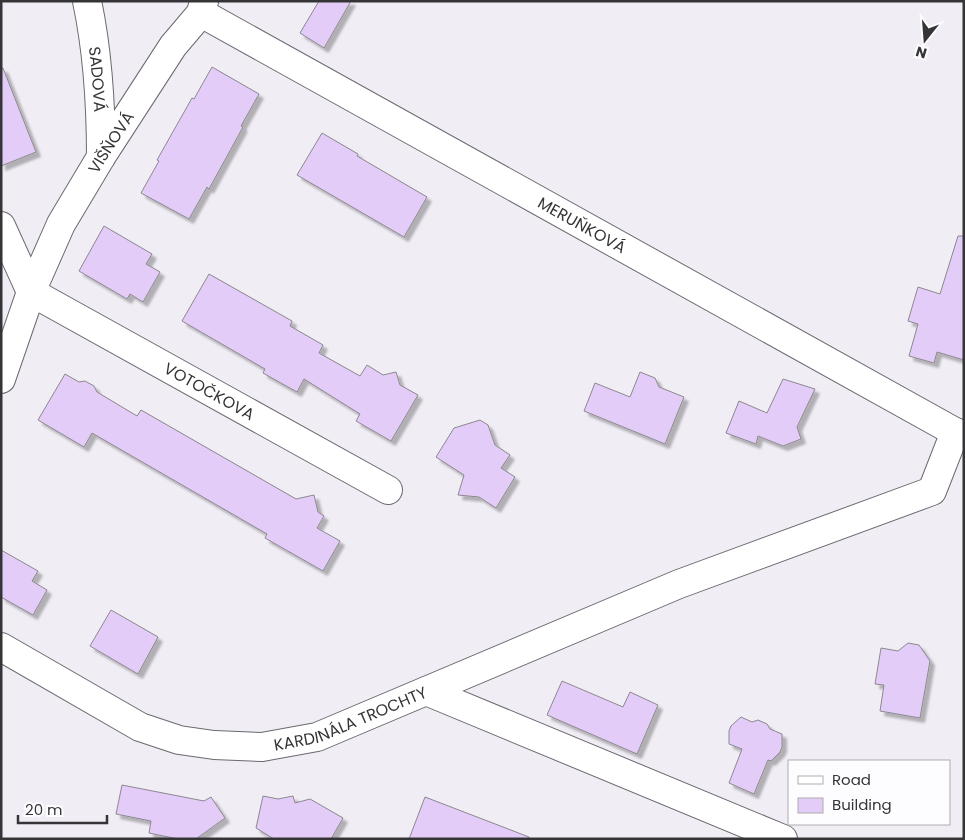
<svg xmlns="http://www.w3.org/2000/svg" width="965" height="840" viewBox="0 0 965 840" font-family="Poppins,sans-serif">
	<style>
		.building { fill: #e3ccf7; stroke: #8b888f; filter: url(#shadow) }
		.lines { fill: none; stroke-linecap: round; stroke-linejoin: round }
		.minor-casing { stroke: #6b686f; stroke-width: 30 }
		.minor { stroke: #fff; stroke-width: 28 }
		.labels { text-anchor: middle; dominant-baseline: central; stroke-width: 4; stroke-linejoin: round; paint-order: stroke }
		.street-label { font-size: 16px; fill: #353436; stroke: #fdfcff }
	</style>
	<defs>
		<filter id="shadow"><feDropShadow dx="4.5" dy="4.5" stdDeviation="1" flood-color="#0004"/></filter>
	</defs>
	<rect width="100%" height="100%" fill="#f1edf5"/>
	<path class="building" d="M319,1H351L324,48L300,33Z
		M212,67L259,94L241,126L243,127L209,189L207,187L189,219L141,193L159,161L157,160L192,98L194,99Z
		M1,68H3L36,152L1,166Z
		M322,133L358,154L357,156L427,197L404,237L297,175Z
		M104,226L152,254L146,264L160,272L143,302L130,294L127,299L79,271Z
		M958,236H964V360L937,352L934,363L909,356L918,324L908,321L918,287L940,294Z
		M209,274L292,321L290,326L323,345L319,353L360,376L367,365L383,375L396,372L400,385L418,395L391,441L356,421L360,414L304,379L297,392L263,373L265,369L182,321Z
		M640,372L655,378L659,387L684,397L665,444L584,411L595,383L630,397Z
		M65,374L79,382L85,381L94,386L97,392L137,416L141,410L296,499L314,495L318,512L324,516L317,528L340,541L323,571L265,538L267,534L92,433L84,447L38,420Z
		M783,379L815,389L797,427L801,439L783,446L758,436L756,444L726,433L739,401L767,413Z
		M480,420L488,425L495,445L510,455L501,468L515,477L496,508L479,497L458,495L464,475L436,457L454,428Z
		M1,550L38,571L32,581L47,590L33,615L1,597Z
		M111,610L158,637L138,674L90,646Z
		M908,643L919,645L930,661L920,718L880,711L884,685L875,684L881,648L898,651Z
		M562,681L623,707L630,692L658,705L637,754L547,715Z
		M741,717L752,722L758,720L767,724L770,729L782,734V747L780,752L771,761L768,760L754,794L729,783L742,749L729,744V731L731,726Z
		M122,785L204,801L211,797L225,818L196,839H178L149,833L151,821L116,814Z
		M263,796L278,799L293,796L295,803L310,799L343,818L331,839H274L256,828Z
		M425,797L529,837L528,839H409Z"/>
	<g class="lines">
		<g class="minor-casing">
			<g id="minor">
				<path id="s1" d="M87,1C98,53 101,105 101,157"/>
				<path id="s2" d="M201,13L955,432L964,435"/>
				<path d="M1,226L31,292"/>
				<path id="s3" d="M31,292L388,490"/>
				<path id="s4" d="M1,379L31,292L61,224L101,157L173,46L201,13L204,1"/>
				<path id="s5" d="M1,647L140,727L179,740L214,745L262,747L317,737L679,584L932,491L955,432"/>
				<path d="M426,691L783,839"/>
			</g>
		</g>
		<use href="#minor" class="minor"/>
	</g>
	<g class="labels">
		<g class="street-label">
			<text stroke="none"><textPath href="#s1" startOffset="79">SADOVÁ</textPath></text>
			<text stroke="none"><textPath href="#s4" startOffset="262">VIŠŇOVÁ</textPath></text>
			<text stroke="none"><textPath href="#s2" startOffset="436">MERUŇKOVÁ</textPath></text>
			<text stroke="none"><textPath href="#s3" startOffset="204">VOTOČKOVA</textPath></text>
			<text stroke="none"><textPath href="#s5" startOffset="378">KARDINÁLA TROCHTY</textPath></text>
		</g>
	</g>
	<rect width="965" height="840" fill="none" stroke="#353436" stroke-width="5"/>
	<rect x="788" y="760" width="162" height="65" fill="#fdfcff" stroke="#adacaf"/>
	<rect x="798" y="776" width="25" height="8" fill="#ffffff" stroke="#adacaf"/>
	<text x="832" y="785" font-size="15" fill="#353436">Road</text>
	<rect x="798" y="798" width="25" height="15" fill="#e3ccf7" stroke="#adacaf"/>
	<text x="832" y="810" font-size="15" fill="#353436">Building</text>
	<g transform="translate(925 40) rotate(197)" stroke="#fdfcff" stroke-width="4" paint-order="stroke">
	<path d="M0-4L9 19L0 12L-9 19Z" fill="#353436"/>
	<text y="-8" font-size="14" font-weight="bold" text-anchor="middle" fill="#353436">N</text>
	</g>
	<path d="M18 815v8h89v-8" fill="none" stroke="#353436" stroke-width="2.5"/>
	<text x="25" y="815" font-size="15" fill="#353436" stroke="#fdfcff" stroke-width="4" paint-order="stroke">20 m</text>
</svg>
